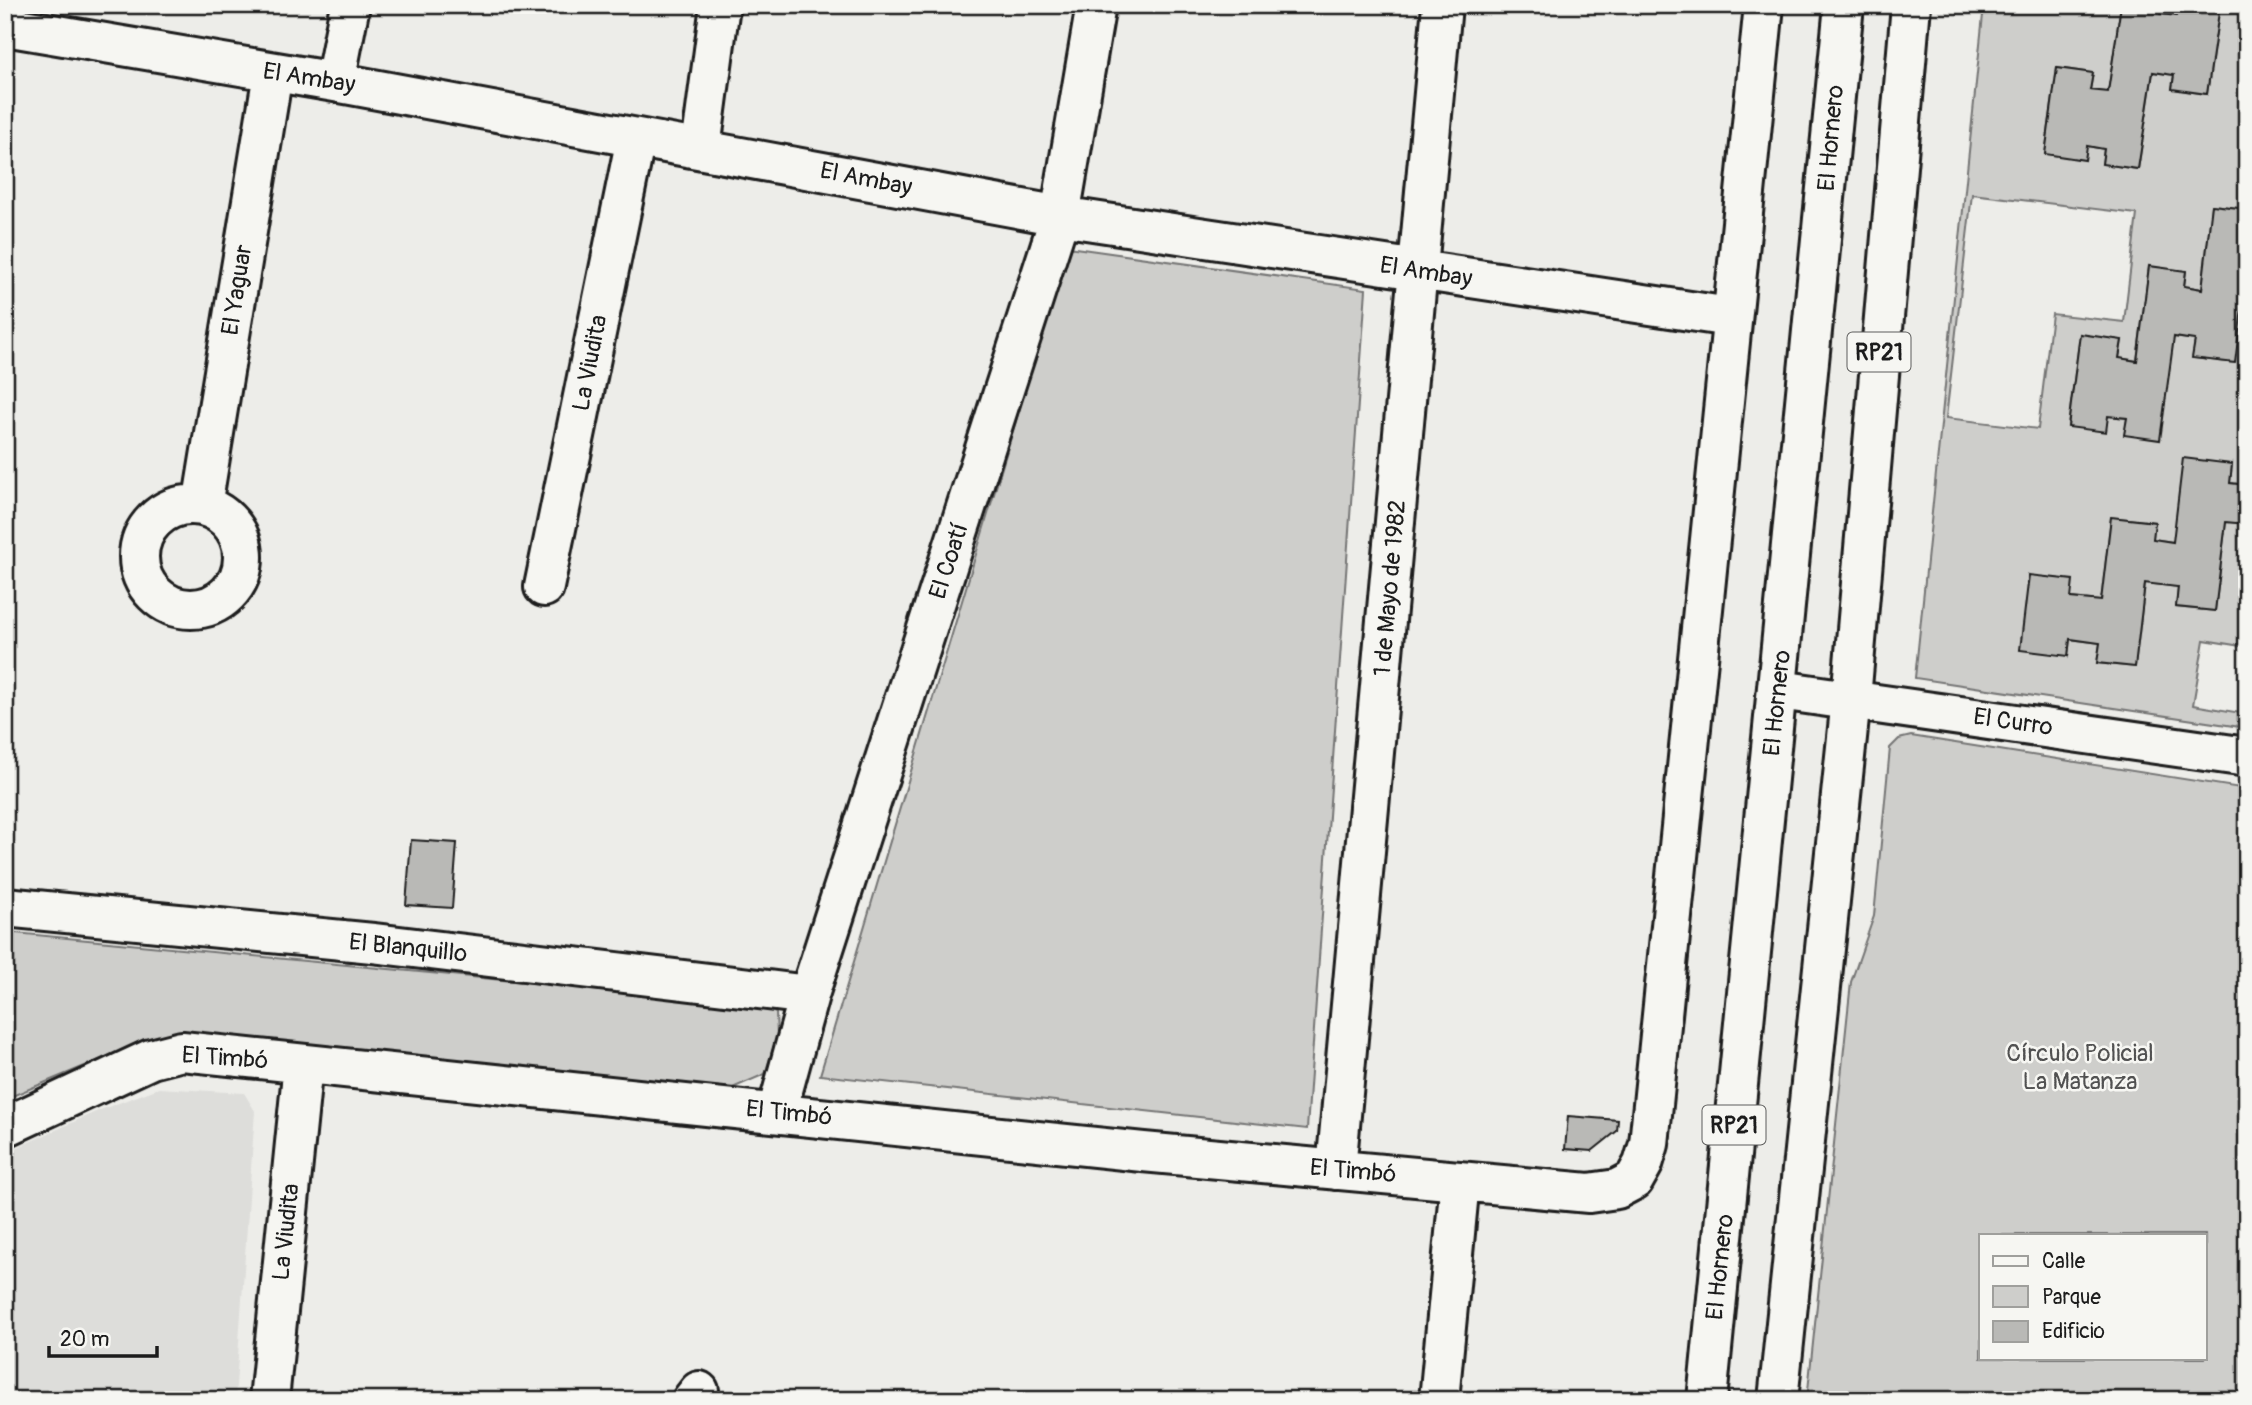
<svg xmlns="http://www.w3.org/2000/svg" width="2252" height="1405" viewBox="0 0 2252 1405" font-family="Pangolin,sans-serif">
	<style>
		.built { fill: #ddddda }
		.green { fill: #cececb; stroke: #757574; stroke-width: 2; fill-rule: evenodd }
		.building { fill: #b9b9b6; stroke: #1c1c1c; stroke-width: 2 }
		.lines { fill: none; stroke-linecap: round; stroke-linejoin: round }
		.minor-casing { stroke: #1c1c1c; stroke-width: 44 }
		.major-casing { stroke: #1c1c1c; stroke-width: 44 }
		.minor { stroke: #f6f6f2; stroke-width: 38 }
		.major { stroke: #f6f6f2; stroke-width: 38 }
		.labels { text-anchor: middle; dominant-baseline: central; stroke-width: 5; stroke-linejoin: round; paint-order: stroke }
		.shield { fill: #f6f6f2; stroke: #5d5d5c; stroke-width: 2 }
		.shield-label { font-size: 23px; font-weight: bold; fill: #1c1c1c }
		.street-label { font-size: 24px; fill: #1c1c1c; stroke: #f6f6f2 }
		.park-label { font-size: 24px; fill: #515151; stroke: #f6f6f2 }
	</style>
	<rect width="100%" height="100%" fill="#edede9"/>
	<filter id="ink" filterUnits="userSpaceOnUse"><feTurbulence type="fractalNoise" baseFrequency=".0143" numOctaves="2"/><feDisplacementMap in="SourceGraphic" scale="14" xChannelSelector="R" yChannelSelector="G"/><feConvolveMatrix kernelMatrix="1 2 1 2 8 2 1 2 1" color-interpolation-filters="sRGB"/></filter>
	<g filter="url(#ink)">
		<path class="built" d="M159,1088L244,1093L255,1111L235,1400H5V1153L100,1110Z"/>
		<path class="green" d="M1984,5H2121L2108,92L2090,90L2093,73L2057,68L2045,154L2084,159L2087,146L2104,149L2102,164L2138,169L2153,72L2174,75L2172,89L2207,94L2220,5H2247V209L2212,205L2202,289L2184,286L2186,271L2149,267L2137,361L2119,358L2122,340L2080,335L2068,426L2108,416L2127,418L2125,435L2174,337L2195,340L2193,358L2234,363L2247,269V485L2230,483L2232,464L2173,542L2153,539L2154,522L2111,517L2101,601L2071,598L2029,575L2068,656L2070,639L2100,643L2097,663L2135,667L2145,583L2178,587L2176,607L2215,611L2226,522L2247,524V647L2204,640L2193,705L2247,714V728L1915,678ZM1972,194L2137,214L2124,322L2052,314L2038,429L1946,418Z
			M1068,247L1366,289L1307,1129L820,1075Z
			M1911,736L2247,789V1400H1807L1851,982L1874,916L1890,748L1899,739ZM1981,1235H2205V1358H1981Z
			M5,932L753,1004L776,1013L777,1036L765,1074L728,1090L188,1033L155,1037L5,1099Z"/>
		<path class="building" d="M2121,5H2162L2160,14L2176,16L2178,5H2220L2207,94L2172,89L2174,75L2153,72L2138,169L2102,164L2104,149L2087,146L2085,160L2045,154L2057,68L2093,73L2090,90L2108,92Z
			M2212,205L2247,209V269L2235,363L2192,358L2195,340L2174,337L2160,440L2124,435L2127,418L2108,416L2106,432L2068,427L2080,334L2122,340L2119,358L2137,361L2149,266L2186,271L2184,286L2202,289Z
			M2183,458L2232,464L2230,483L2247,485V524L2226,522L2215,611L2176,607L2178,587L2145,583L2135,667L2097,663L2100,643L2070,639L2068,656L2020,650L2029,575L2073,580L2071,598L2101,601L2111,517L2155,522L2153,539L2173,542Z
			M411,840L457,843L452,908L406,905Z
			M1568,1116L1618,1120L1617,1131L1592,1151L1565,1149Z"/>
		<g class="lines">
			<g class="minor-casing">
				<path id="minor" d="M5,26L335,82L1060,216L1730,317
					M335,82L350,5
					M701,148L720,5
					M139 557a52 52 0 1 1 104 0a52 52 0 1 1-104 0Z
					M202,506L273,73
					M544,587L636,138
					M1779,690L2247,757
					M5,907L373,943L809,995
					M777,1112L809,995L1060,216L1096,5
					M5,1127L151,1059L182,1051L1143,1152L1589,1193L1617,1189L1634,1180L1643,1164L1649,1144L1764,5
					M1336,1170L1442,5
					M269,1400L303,1064
					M692,1400L699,1391
					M1439,1400L1460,1181"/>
			</g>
			<g class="major-casing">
				<path id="major" d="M1707,1400L1844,5
					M1778,1400L1851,699L1911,5"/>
			</g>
			<use href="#minor" class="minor"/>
			<use href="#major" class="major"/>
		</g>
	</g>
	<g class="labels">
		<g class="shield">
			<rect x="1847.5" y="332.5" width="63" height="39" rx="5"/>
			<rect x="1702.5" y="1105.5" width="63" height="39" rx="5"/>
		</g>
		<g class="shield-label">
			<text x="1879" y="352">RP21</text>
			<text x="1734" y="1125">RP21</text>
		</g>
		<g class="street-label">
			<text transform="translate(309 78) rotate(9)">El Ambay</text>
			<text transform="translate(1831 138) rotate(-85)">El Hornero</text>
			<text transform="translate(866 179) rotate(11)">El Ambay</text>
			<text transform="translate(1426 272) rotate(9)">El Ambay</text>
			<text transform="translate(237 290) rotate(-81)">El Yaguar</text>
			<text transform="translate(590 363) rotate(-79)">La Viudita</text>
			<text transform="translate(949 561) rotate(-72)">El Coatí</text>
			<text transform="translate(1390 588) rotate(-85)">1 de Mayo de 1982</text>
			<text transform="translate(1777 703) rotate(-84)">El Hornero</text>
			<text transform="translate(2013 722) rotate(8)">El Curro</text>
			<text transform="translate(408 948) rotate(6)">El Blanquillo</text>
			<text transform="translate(225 1058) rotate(4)">El Timbó</text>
			<text transform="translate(789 1113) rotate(6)">El Timbó</text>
			<text transform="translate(1353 1171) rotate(5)">El Timbó</text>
			<text transform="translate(286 1232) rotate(-84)">La Viudita</text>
			<text transform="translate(1720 1267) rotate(-84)">El Hornero</text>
		</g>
		<g class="park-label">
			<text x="2080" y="1053">Círculo Policial<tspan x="2080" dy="28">La Matanza</tspan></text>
		</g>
	</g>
	<rect width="2252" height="1405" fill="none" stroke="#f6f6f2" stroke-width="28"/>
	<rect x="14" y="14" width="2224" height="1377" fill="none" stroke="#1c1c1c" stroke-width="2.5" filter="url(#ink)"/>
	<rect x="1979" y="1234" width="228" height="126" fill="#f6f6f2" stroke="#9f9f9c" stroke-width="2"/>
	<rect x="1993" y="1256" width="35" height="10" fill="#f6f6f2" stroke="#9f9f9c" stroke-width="2"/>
	<text x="2042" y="1268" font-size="21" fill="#1c1c1c">Calle</text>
	<rect x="1993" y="1286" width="35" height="21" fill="#cececb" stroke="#9f9f9c" stroke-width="2"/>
	<text x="2042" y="1304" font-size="21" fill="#1c1c1c">Parque</text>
	<rect x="1993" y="1321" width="35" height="21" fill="#b9b9b6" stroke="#9f9f9c" stroke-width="2"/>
	<text x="2042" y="1338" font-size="21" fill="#1c1c1c">Edificio</text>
	<path d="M49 1346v10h108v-10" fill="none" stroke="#1c1c1c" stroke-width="3.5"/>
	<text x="60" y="1346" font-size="21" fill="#1c1c1c" stroke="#f6f6f2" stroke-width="5" paint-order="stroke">20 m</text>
</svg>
